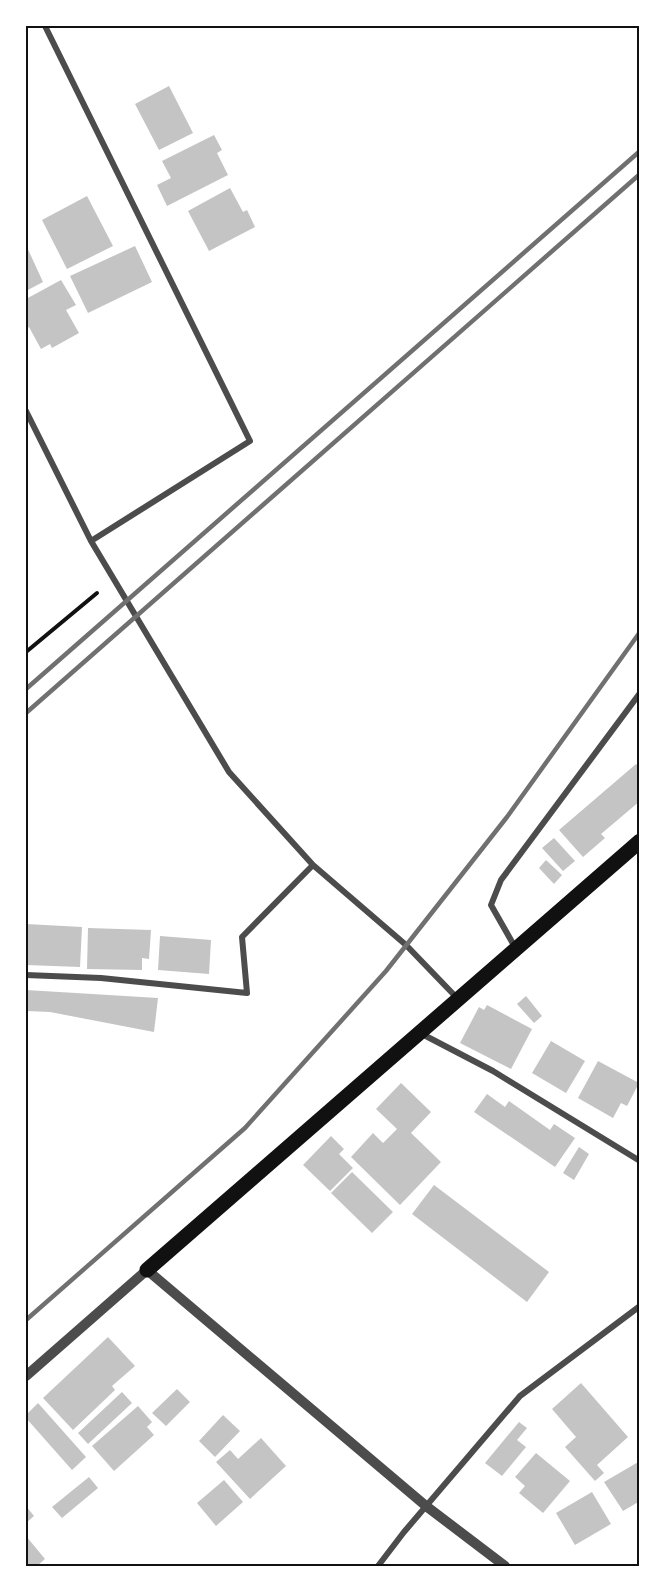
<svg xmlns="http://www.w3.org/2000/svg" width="665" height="1592" viewBox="0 0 665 1592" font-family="'DM Sans',sans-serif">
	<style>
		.building { fill: #c4c4c4 }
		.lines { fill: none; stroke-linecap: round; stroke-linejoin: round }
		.path { stroke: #111; stroke-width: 4 }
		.minor { stroke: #4c4c4c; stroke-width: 6 }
		.tertiary { stroke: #4c4c4c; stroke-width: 10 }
		.primary { stroke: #111; stroke-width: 15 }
		.rail { stroke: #707070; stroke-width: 4.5 }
		.neatline { fill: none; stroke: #111; stroke-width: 2 }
	</style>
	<rect width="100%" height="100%" fill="#fff"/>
	<path class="building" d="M169,86L193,133L159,150L135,104Z
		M214,135L222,150L217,153L228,175L167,206L157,185L171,178L162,161Z
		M230,188L243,212L247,210L255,227L209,251L188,211Z
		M87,196L113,246L67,269L42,220Z
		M26,245L43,282L26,291Z
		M135,246L152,282L88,313L70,276Z
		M61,280L76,305L66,310L79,333L52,348L50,344L41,349L29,327L26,329V299Z
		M636,764L640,768V801L601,834L605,838L583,857L559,830Z
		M554,838L575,861L563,871L542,848Z
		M546,860L562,875L554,884L539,868Z
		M26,924L82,927L80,967L26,965Z
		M88,928L151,930L149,959L142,958V970L87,969Z
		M160,936L211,940L209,974L158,970Z
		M26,990L158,998L154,1032L50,1012L26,1011Z
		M526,996L542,1016L534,1023L517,1004Z
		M487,1005L532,1029L511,1069L460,1043L479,1007L484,1010Z
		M551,1041L585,1061L566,1093L532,1073Z
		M598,1061L639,1083L627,1106L621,1103L613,1118L578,1098Z
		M401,1083L431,1112L411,1133L441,1162L400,1205L351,1157L373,1133L383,1143L397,1129L376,1109Z
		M487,1094L505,1107L509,1101L550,1130L554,1124L575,1138L555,1167L474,1112Z
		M331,1136L344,1149L339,1154L353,1168L330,1191L303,1165Z
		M579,1147L589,1154L574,1180L563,1173Z
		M352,1172L393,1212L372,1233L331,1193Z
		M434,1185L549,1272L527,1302L412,1214Z
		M108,1337L135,1366L112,1386L115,1390L73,1430L43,1398Z
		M581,1383L628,1437L597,1465L604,1473L595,1481L565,1447L576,1437L552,1409Z
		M177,1389L190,1402L166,1426L152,1413Z
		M122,1392L132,1403L88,1444L78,1433Z
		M38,1403L86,1457L72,1470L26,1418V1415Z
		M138,1406L152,1422L147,1427L154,1435L114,1471L92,1446Z
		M223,1415L240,1431L215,1457L199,1441Z
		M519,1422L527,1428L517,1440L526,1447L502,1476L485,1463Z
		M261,1438L286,1466L250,1499L216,1462L230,1450L238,1459Z
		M536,1453L570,1481L543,1513L519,1493L525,1486L515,1477Z
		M640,1461V1501L623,1511L604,1482Z
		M89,1477L98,1488L62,1518L52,1507Z
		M224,1480L243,1502L216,1526L197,1503Z
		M592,1492L611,1524L575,1545L556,1513Z
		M26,1506L34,1516L26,1523Z
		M26,1536L45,1559L37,1566H26Z"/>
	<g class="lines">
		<path class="path" d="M26,652L97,593"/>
		<path class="minor" d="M45,26L250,441L91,541
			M26,411L91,541L229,772L313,865L242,937L247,993L101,978L26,975
			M313,865L406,945L458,999
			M516,949L491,905L501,880L640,693
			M420,1033L493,1071L640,1161
			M378,1566L404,1532L520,1396L640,1306"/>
		<path class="tertiary" d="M26,1376L147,1270L426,1506L505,1566"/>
		<path class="primary" d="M147,1270L640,841"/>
		<path class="rail" d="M26,689L640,151
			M26,713L640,174
			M26,1320L245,1128L386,971L507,817L640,632"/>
	</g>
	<rect width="665" height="1592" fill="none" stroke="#ffffff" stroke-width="54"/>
	<rect x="27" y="27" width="611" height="1538" class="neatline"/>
</svg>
